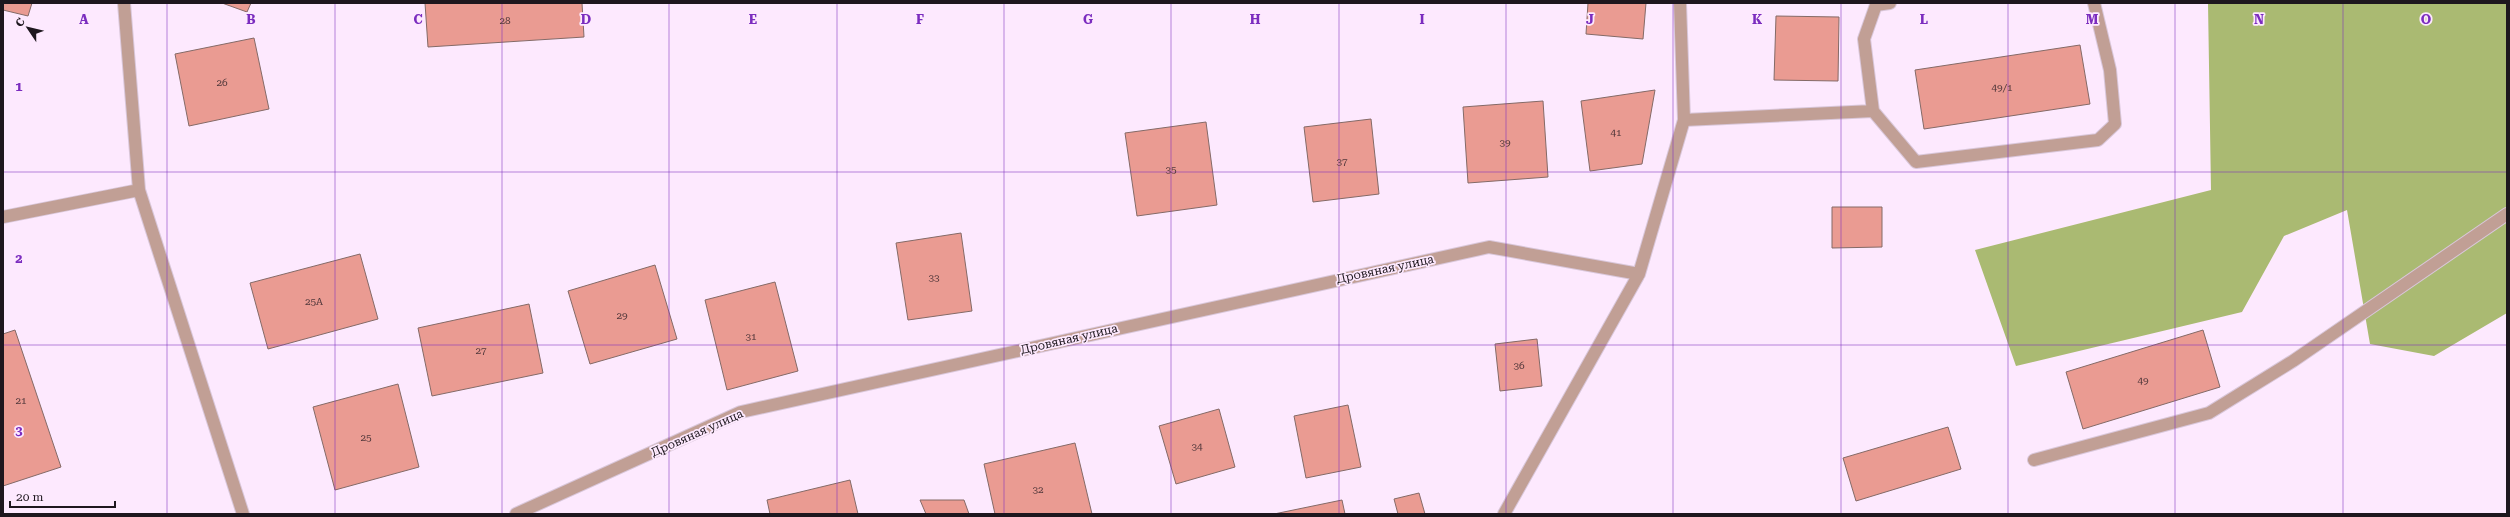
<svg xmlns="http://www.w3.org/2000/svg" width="2510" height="517" viewBox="0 0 2510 517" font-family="'Roboto Serif',serif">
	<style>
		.forest { fill: #aaba72 }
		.building { fill: #ea9b92; stroke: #846a67 }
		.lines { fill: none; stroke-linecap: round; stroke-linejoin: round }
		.lane-casing { stroke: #d9c7da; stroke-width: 14 }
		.street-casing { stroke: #d9c7da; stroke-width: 14 }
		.lane { stroke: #c19f95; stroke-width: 12 }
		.street { stroke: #c19f95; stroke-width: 12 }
		.grid { fill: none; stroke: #7b2cbf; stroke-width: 1; stroke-opacity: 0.55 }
		.labels { text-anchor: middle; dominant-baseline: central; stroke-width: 3.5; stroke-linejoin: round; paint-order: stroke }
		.number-label { font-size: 10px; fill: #51383b }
		.street-label { font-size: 12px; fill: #1e171e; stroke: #fde9fe }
		.grid-label { font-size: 13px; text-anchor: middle; font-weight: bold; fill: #7b2cbf; stroke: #fde9fe; stroke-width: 3.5; stroke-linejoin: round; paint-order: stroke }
	</style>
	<rect width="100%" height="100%" fill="#fde9fe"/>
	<path class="forest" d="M2208,3H2507V313L2434,356L2370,344L2347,210L2284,236L2242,312L2016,366L1975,250L2211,190Z"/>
	<path class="building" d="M3,3H32L28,16L3,10Z
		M222,3H251L247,12Z
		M425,3H582L584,37L428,47Z
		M1588,3H1646L1643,39L1586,34Z
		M1776,16L1839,17L1838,81L1774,80Z
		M254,38L269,109L189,126L175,54Z
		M2080,45L2090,104L1924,129L1915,70Z
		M1655,90L1642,164L1590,171L1581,101Z
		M1543,101L1548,177L1468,183L1463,107Z
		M1371,119L1379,194L1313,202L1304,127Z
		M1206,122L1217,205L1137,216L1125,133Z
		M1832,207H1882V247L1832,248Z
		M961,233L972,311L908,320L896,243Z
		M360,254L378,319L268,349L250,283Z
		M655,265L677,339L590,364L568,291Z
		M775,282L798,371L727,390L705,300Z
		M529,304L543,373L432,396L418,328Z
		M15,330L61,467L3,486V334Z
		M2203,330L2220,387L2083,429L2066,372Z
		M1537,339L1542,386L1500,391L1495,344Z
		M398,384L419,467L335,490L313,407Z
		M1348,405L1361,467L1306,478L1294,416Z
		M1219,409L1235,467L1176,484L1159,426Z
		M1948,427L1961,469L1856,501L1843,458Z
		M1075,443L1092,514H995L984,464Z
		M850,480L858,514H770L767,500Z
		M1419,493L1425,514H1398L1394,499Z
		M920,500H964L969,514H926Z
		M1342,500L1345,514H1274Z"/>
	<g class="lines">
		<g class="lane-casing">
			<path id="lane" d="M1890,3L1876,5L1864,39L1873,111L1916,162L2098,140L2115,124L2110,70L2094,3
				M1684,120L1873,111
				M2034,460L2209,413L2293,361L2507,214"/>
		</g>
		<g class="street-casing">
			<path id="street" d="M124,3L139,190L243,514
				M3,217L139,190
				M516,514L741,412L1489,247L1639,274
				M1504,514L1639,274L1684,120L1680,3"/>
		</g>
		<use href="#lane" class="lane"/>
		<use href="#street" class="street"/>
	</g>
	<path class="grid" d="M167,3V514M335,3V514M502,3V514M669,3V514M837,3V514M1004,3V514M1171,3V514M1339,3V514M1506,3V514M1673,3V514M1841,3V514M2008,3V514M2175,3V514M2343,3V514M3,172H2507M3,345H2507"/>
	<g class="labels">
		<g class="number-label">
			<text x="505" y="20">28</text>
			<text x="222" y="82">26</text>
			<text x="2002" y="87">49/1</text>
			<text x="1616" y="132">41</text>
			<text x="1505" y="142">39</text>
			<text x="1342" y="161">37</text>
			<text x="1171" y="169">35</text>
			<text x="934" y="277">33</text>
			<text x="314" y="301">25А</text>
			<text x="622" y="315">29</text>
			<text x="751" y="336">31</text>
			<text x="481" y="350">27</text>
			<text x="1519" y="365">36</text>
			<text x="2143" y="380">49</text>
			<text x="21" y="400">21</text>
			<text x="366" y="437">25</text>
			<text x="1197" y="446">34</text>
			<text x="1038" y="489">32</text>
		</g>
		<g class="street-label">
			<text transform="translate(1385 269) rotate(-12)">Дровяная улица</text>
			<text transform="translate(1069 339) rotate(-13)">Дровяная улица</text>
			<text transform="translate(697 433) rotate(-24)">Дровяная улица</text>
		</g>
	</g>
	<g class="grid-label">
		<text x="84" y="24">A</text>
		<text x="251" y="24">B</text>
		<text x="418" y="24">C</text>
		<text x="586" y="24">D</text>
		<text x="753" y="24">E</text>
		<text x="920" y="24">F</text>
		<text x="1088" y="24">G</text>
		<text x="1255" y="24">H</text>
		<text x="1422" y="24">I</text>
		<text x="1590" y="24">J</text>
		<text x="1757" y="24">K</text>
		<text x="1924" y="24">L</text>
		<text x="2092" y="24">M</text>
		<text x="2259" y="24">N</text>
		<text x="2426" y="24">O</text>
		<text x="19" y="91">1</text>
		<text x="19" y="263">2</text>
		<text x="19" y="435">3</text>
	</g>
	<rect width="2510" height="517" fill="none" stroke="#1e171e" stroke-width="8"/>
	<g transform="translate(28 28) rotate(305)" stroke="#fde9fe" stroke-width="3" paint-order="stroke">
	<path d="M0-3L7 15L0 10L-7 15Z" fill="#1e171e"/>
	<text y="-6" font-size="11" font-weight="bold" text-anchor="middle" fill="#1e171e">С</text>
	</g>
	<path d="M10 501v6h105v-6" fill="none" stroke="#1e171e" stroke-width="2"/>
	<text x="16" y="501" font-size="12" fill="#1e171e" stroke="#fde9fe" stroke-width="3" paint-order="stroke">20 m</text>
</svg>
